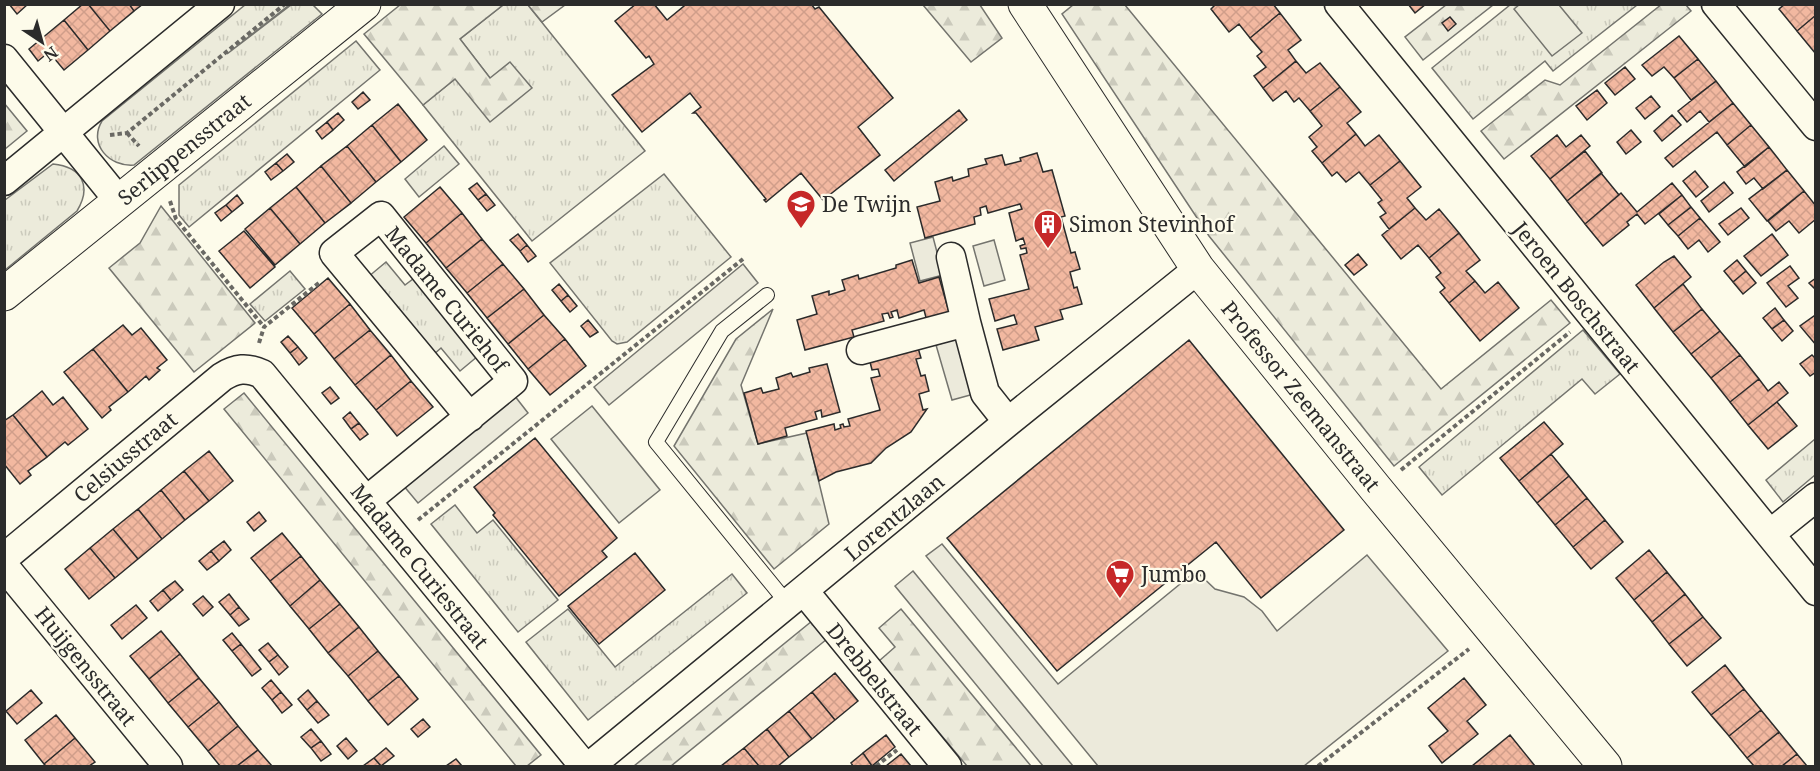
<svg xmlns="http://www.w3.org/2000/svg" width="1820" height="771" viewBox="0 0 1820 771" font-family="'Noto Serif',serif">
	<style>
		.grass { fill: url(#grass-tufts); stroke: #74746e; stroke-width: 1.5 }
		.forest { fill: url(#forest-firs); stroke: #74746e; stroke-width: 1.5 }
		.green { fill: #ecebdb; stroke: #74746e; stroke-width: 1.5 }
		.parking { fill: #eceadb; stroke: #74746e; stroke-width: 1.5 }
		.building { fill: url(#building-cross-hatch); stroke: #2b2b2b; stroke-width: 1.5 }
		.lines { fill: none; stroke-linecap: round; stroke-linejoin: round }
		.service-casing { stroke: #2b2b2b; stroke-width: 16 }
		.minor-casing { stroke: #2b2b2b; stroke-width: 31 }
		.tertiary-casing { stroke: #2b2b2b; stroke-width: 35 }
		.path { stroke: #6a6964; stroke-width: 4; stroke-dasharray: 4.5 3; stroke-linecap: butt }
		.service { stroke: #fdfbea; stroke-width: 14 }
		.minor { stroke: #fdfbea; stroke-width: 28 }
		.tertiary { stroke: #fdfbea; stroke-width: 33 }
		.labels { text-anchor: middle; dominant-baseline: central; stroke-width: 4.5; stroke-linejoin: round; paint-order: stroke }
		.street-label { font-size: 21px; fill: #2b2b2b; stroke: #fdfbea }
		.poi-label { font-size: 21px; fill: #2b2b2b; stroke: #fdfbea; text-anchor: start }
	</style>
	<defs>
		<pattern id="grass-tufts" width="24" height="20" patternUnits="userSpaceOnUse" patternTransform="scale(1.5)"><rect width="24" height="20" fill="#ecebdb"/><path d="M3 7l-1-3M5 7V3M7 7l1-3M15 17l-1-3M17 17v-4M19 17l1-3" fill="none" stroke="#cbcabc"/></pattern>
		<pattern id="forest-firs" width="22" height="20" patternUnits="userSpaceOnUse" patternTransform="scale(1.5)"><rect width="22" height="20" fill="#ecebdb"/><path d="M5 1l3.5 6h-7zM16 11l3.5 6h-7z" fill="#cbcabc"/></pattern>
		<pattern id="building-cross-hatch" width="8" height="8" patternUnits="userSpaceOnUse" patternTransform="scale(1.5)"><rect width="8" height="8" fill="#f2b8a0"/><path d="M0 0l8 8M0 8l8-8" fill="none" stroke="#d09e8a"/></pattern>
	</defs>
	<rect width="100%" height="100%" fill="#fdfbea"/>
	<path class="grass" d="M245,5H289L227,54L291,5H313L322,14L134,165C109,167 88,144 102,121Z
		M503,5H528L645,151L532,241L423,105L455,79L490,78L460,39Z
		M1510,5H1637L1553,71L1545,61L1473,119L1432,68Z
		M356,41L380,70L189,227L179,215V185Z
		M444,146L459,164L419,197L405,179Z
		M53,164C82,167 92,186 77,211L5,270V200Z
		M664,174L731,257L627,342L617,344L612,341L550,263Z
		M386,262L405,285L413,279L478,356L460,371L441,348L432,356L368,277Z
		M290,271L305,289L265,321L250,304Z
		M1583,330L1620,374L1595,394L1582,379L1442,495L1419,467Z
		M1815,439V475L1783,502L1766,480Z
		M455,505L477,533L493,520L558,600L518,632L431,524Z
		M732,574L747,593L588,720L526,642L568,609L615,667Z"/>
	<path class="forest" d="M1662,4L1686,5L1691,11L1504,159L1481,131L1545,80L1560,85Z
		M400,5H503L460,39L490,78L510,62L532,88L490,122L455,79L423,105L364,34Z
		M528,5H565L542,22Z
		M923,5H980L1002,38L971,62Z
		M1073,5H1125L1441,389L1551,300L1570,323L1394,466L1209,236L1062,14Z
		M1446,5H1493L1423,60L1405,37Z
		M4,103L27,131L5,149H4Z
		M161,206L255,323L194,372L109,268L140,243Z
		M773,309L741,385L758,444L807,433L829,524L774,569L674,446L736,339Z
		M244,393L541,755L527,766H516L224,409Z
		M901,609L1031,766H967L879,661L895,647L879,628Z
		M812,621L827,639L671,766H634Z"/>
	<path class="green" d="M1519,5H1559L1582,33L1552,56L1514,9Z
		M592,406L660,490L619,523L551,439Z"/>
	<path class="parking" d="M933,237L943,275L920,281L910,243Z
		M994,240L1005,280L984,286L973,246Z
		M743,264L758,283L609,405L594,387Z
		M958,338L974,394L952,400L936,345Z
		M514,395L528,413L418,503L403,485Z
		M942,544L1058,684L1196,571L1215,589L1244,597L1262,611L1277,631L1367,555L1448,651L1304,766H1098L926,556Z
		M913,571L1073,766H1043L895,586Z"/>
	<path class="building" d="M9,4H28L17,14Z
		M83,4H88L110,31L88,50L64,20Z
		M88,4H129L134,11L110,31Z
		M129,4H143L134,11Z
		M636,4H654L667,20L684,6L683,4H811L815,9L819,7L893,98L858,127L880,155L823,200L801,173L766,202L764,200L766,199L696,113H693L701,107L690,93L642,132L612,95L654,64L649,56L646,58L615,21Z
		M1216,4H1273L1280,13L1250,38L1239,24L1229,32L1211,9Z
		M1408,4H1426L1415,13Z
		M1785,4H1816V15L1797,31L1779,9Z
		M1280,13L1301,40L1288,50L1296,61L1263,88L1254,76L1266,67L1257,56L1262,52L1250,38Z
		M1816,15V52L1815,53L1797,31Z
		M1450,17L1456,24L1448,31L1442,23Z
		M64,20L88,50L64,70L49,52L38,61L29,49Z
		M1679,36L1698,59L1674,78L1664,67L1652,76L1642,65Z
		M1698,59L1716,81L1691,100L1674,78Z
		M1296,61L1306,73L1320,63L1340,87L1310,111L1299,98L1294,102L1286,91L1273,101L1263,88Z
		M1625,67L1635,79L1615,95L1605,83Z
		M1716,81L1733,103L1709,122L1700,111L1687,122L1678,111Z
		M1340,87L1361,112L1347,123L1356,134L1322,163L1312,151L1317,147L1309,137L1322,126L1310,111Z
		M1597,90L1607,103L1587,120L1576,106Z
		M363,92L370,100L358,109L352,102Z
		M1651,96L1660,107L1645,119L1636,108Z
		M1733,103L1751,125L1727,145L1717,132L1673,167L1665,158Z
		M398,104L427,140L401,162L372,125Z
		M959,110L967,120L894,181L885,170Z
		M338,113L344,120L333,130L327,122Z
		M1672,115L1681,125L1662,141L1654,131Z
		M327,122L333,130L322,139L316,131Z
		M372,125L401,162L376,182L347,146Z
		M1751,125L1769,147L1745,167L1727,145Z
		M1631,130L1641,142L1626,154L1617,142Z
		M1356,134L1365,146L1379,135L1400,161L1370,185L1359,172L1346,182L1337,172L1332,176L1322,163Z
		M1557,135L1566,147L1581,135L1590,146L1550,179L1531,156Z
		M347,146L376,182L351,203L321,166Z
		M1769,147L1787,170L1763,189L1754,178L1746,184L1737,172Z
		M1585,151L1602,173L1567,201L1550,179Z
		M1037,153L1043,172L1052,170L1065,216L1061,217L1071,253L1075,252L1080,269L1070,272L1074,288L1077,287L1082,304L1060,310L1063,319L1035,327L1039,340L1003,350L997,329L1017,324L1014,315L995,321L989,299L1029,289L1020,255L1027,253L1026,248L1021,249L1020,246L1025,244L1023,238L1016,241L1009,213L1022,209L1020,204L988,213L986,206L980,208L981,215L974,217L975,224L925,238L917,207L940,201L935,182L952,177L953,181L969,176L968,169L987,164L985,159L1002,155L1005,165L1021,161L1020,158Z
		M287,154L294,162L283,171L276,163Z
		M1400,161L1421,187L1407,198L1415,208L1389,229L1380,217L1386,213L1378,203L1382,200L1370,185Z
		M276,163L283,171L271,180L265,172Z
		M321,166L351,203L325,223L296,187Z
		M1787,170L1804,191L1767,221L1749,199Z
		M1695,171L1708,187L1696,197L1683,181Z
		M1601,173L1619,195L1585,224L1567,201Z
		M1724,182L1733,193L1709,212L1701,201Z
		M477,183L486,194L478,200L469,189Z
		M1672,183L1682,195L1645,224L1637,214L1627,222L1629,225L1603,246L1585,224L1621,193L1637,212Z
		M296,187L325,223L300,244L270,208Z
		M440,187L462,213L426,243L404,217Z
		M1804,191L1816,206V219L1799,233L1789,221L1776,231L1768,221Z
		M486,194L495,205L487,211L478,200Z
		M237,195L243,203L232,212L226,205Z
		M1682,195L1691,207L1668,225L1659,214Z
		M226,205L232,212L221,221L215,213Z
		M1691,207L1700,218L1678,236L1668,225Z
		M270,208L300,244L275,265L245,229Z
		M1415,208L1426,220L1439,209L1459,233L1429,258L1418,245L1401,259L1382,235Z
		M1741,208L1749,218L1728,235L1719,224Z
		M462,213L482,239L446,268L426,243Z
		M1700,218L1720,242L1708,252L1699,240L1688,249L1678,236Z
		M244,231L275,267L250,288L219,251Z
		M1459,233L1480,260L1466,271L1475,281L1449,303L1440,292L1445,288L1436,277L1441,273L1429,258Z
		M518,234L527,245L520,251L510,240Z
		M1772,234L1788,255L1761,276L1744,256Z
		M482,239L503,264L467,293L446,268Z
		M527,245L536,256L528,262L520,251Z
		M1358,254L1367,265L1354,275L1345,265Z
		M1674,256L1691,277L1654,308L1636,285L1664,262Z
		M912,260L919,283L939,277L951,319L928,325L924,310L899,318L897,310L891,312L893,317L890,318L888,313L882,314L884,321L852,330L854,337L805,350L797,320L817,314L812,296L829,291V295L845,290L842,280L858,275L859,279L896,268V265Z
		M1737,260L1746,271L1733,282L1724,271Z
		M503,264L524,289L487,318L467,293Z
		M1790,266L1799,278L1788,286L1798,298L1786,307L1767,283Z
		M1746,271L1756,283L1743,294L1733,282Z
		M328,278L350,304L314,334L292,308Z
		M1816,278V290L1809,283Z
		M1475,281L1485,293L1498,282L1519,308L1480,341L1449,303Z
		M559,284L568,295L561,301L552,290Z
		M1683,284L1702,309L1673,332L1654,308Z
		M524,289L544,315L508,344L487,318Z
		M568,295L577,306L570,312L561,301Z
		M350,304L370,330L334,359L314,334Z
		M1775,308L1784,320L1772,329L1763,318Z
		M1702,309L1720,331L1691,354L1673,332Z
		M544,315L565,339L528,369L508,344Z
		M1814,316L1816,318V345L1800,326Z
		M588,320L598,332L590,337L581,326Z
		M1784,320L1793,331L1782,341L1772,329Z
		M123,325L132,335L141,328L167,360L157,368L160,370L149,380L146,376L128,392L93,349Z
		M370,330L391,355L355,385L334,359Z
		M1720,331L1740,355L1711,378L1691,354Z
		M288,336L298,347L290,353L281,342Z
		M565,339L586,366L550,395L528,369Z
		M1189,340L1344,530L1261,598L1216,542L1057,671L947,538Z
		M916,341L921,358L916,359L921,376L925,375L929,391L919,394L923,410L927,409L911,432L886,448L871,463L836,472L819,481L806,431L834,424L835,430L841,428L840,425L843,424L844,427L850,426L848,419L880,410L871,378L880,376L878,369L872,370L868,354Z
		M298,347L307,358L299,365L290,353Z
		M93,349L128,392L109,407L111,410L102,418L64,372Z
		M391,355L411,381L376,410L355,385Z
		M1740,355L1759,379L1730,402L1711,378Z
		M1812,355L1816,359V372L1810,376L1800,364Z
		M827,364L840,412L822,417L821,410L815,412L817,419L785,428L787,436L758,444L744,393L761,388L763,393L779,389L776,378L791,373L793,377L810,372L809,368Z
		M1759,379L1768,391L1779,382L1788,393L1748,425L1730,402Z
		M411,381L433,407L397,436L376,410Z
		M330,387L339,398L331,404L322,393Z
		M42,391L53,405L63,397L88,429L68,445L65,442L47,457L13,415Z
		M1777,402L1797,426L1768,449L1748,425Z
		M350,412L359,423L351,429L343,418Z
		M13,415L47,457L28,471L31,475L20,484L4,464V421Z
		M1544,422L1563,444L1519,481L1500,458Z
		M359,423L368,434L360,440L351,429Z
		M535,438L617,538L602,551L607,557L559,596L493,515L495,513L474,487Z
		M209,451L233,481L209,501L184,471Z
		M1551,454L1569,476L1537,503L1519,481Z
		M184,471L209,501L185,520L161,490Z
		M1569,476L1587,498L1555,525L1537,503Z
		M161,490L185,520L162,539L138,509Z
		M1587,498L1605,520L1573,547L1555,525Z
		M138,509L162,539L138,559L113,529Z
		M259,512L266,521L254,531L247,522Z
		M1605,520L1623,542L1591,569L1573,547Z
		M113,529L138,559L115,578L90,548Z
		M282,533L301,556L270,581L251,558Z
		M224,541L231,550L219,561L211,551Z
		M90,548L115,578L89,599L65,569Z
		M1649,550L1667,572L1634,600L1616,578Z
		M211,551L219,561L207,570L199,561Z
		M635,553L665,590L599,644L568,606Z
		M301,556L320,580L290,606L270,581Z
		M1667,572L1685,594L1652,622L1634,600Z
		M320,580L340,604L309,629L290,606Z
		M175,581L183,590L171,600L163,590Z
		M163,590L171,600L158,611L150,601Z
		M229,594L239,607L230,615L219,602Z
		M1685,594L1703,617L1669,644L1652,622Z
		M203,596L213,607L203,616L193,604Z
		M340,604L359,627L328,653L309,629Z
		M136,605L147,618L122,639L111,625Z
		M239,607L249,619L239,626L230,615Z
		M1703,617L1721,638L1687,666L1669,644Z
		M359,627L378,651L348,676L328,653Z
		M161,631L180,654L149,679L130,656Z
		M232,633L241,644L232,651L223,640Z
		M268,643L278,655L269,662L259,650Z
		M241,644L261,669L252,676L232,651Z
		M378,651L399,676L368,701L348,676Z
		M180,654L199,678L168,703L149,679Z
		M278,655L288,667L279,675L269,662Z
		M1725,665L1744,689L1711,715L1692,692Z
		M835,673L858,701L835,720L812,692Z
		M399,676L418,699L388,725L368,701Z
		M199,678L219,702L188,727L168,703Z
		M1464,678L1486,705L1467,721L1478,734L1442,763L1429,746L1448,731L1428,708Z
		M271,680L281,692L272,700L262,688Z
		M1744,689L1761,710L1729,736L1711,715Z
		M31,690L42,703L17,724L6,711Z
		M308,690L317,701L307,710L298,699Z
		M281,692L292,705L282,713L272,700Z
		M812,692L835,720L812,739L789,711Z
		M317,701L329,715L318,723L307,710Z
		M219,702L238,726L208,751L188,727Z
		M1761,710L1779,732L1747,758L1729,736Z
		M789,711L812,739L789,757L767,729Z
		M56,715L75,738L44,764L25,740Z
		M423,719L430,727L418,737L411,729Z
		M238,726L258,750L237,766H220L208,751Z
		M311,729L321,741L311,748L301,737Z
		M767,729L789,757L778,766H759L744,748Z
		M1779,732L1797,754L1782,766H1754L1747,758Z
		M886,735L895,747L872,766L863,753Z
		M1510,735L1535,766H1472Z
		M75,738L95,762L89,766H46L44,764Z
		M346,738L357,751L348,759L337,746Z
		M321,741L331,754L321,761L311,748Z
		M386,748L394,756L381,766L374,758Z
		M744,748L759,766H721Z
		M258,750L272,766H237Z
		M863,753L872,766H853L851,763Z
		M901,754L911,766H886Z
		M1797,754L1807,766H1782Z
		M374,758L381,766H363Z
		M456,759L462,766H446Z"/>
	<g class="lines">
		<g class="service-casing">
			<path id="service" d="M767,295L722,331L656,442L788,604"/>
		</g>
		<g class="minor-casing">
			<path id="minor" d="M1339,4L1816,591
				M1716,4L1816,126
				M4,59L119,201
				M4,181L220,4
				M951,257L966,322
				M861,350L966,322L985,393L1008,422
				M366,501L513,381L381,216L334,253L470,417
				M1770,534L1816,497
				M4,558L222,377C236,368 247,367 262,374L584,766
				M4,566L168,766
				M804,591L947,766
				M590,766L1008,422L1198,269"/>
		</g>
		<g class="tertiary-casing">
			<path id="tertiary" d="M1025,4L1198,269L1376,489L1605,766
				M4,294L364,4"/>
		</g>
		<path class="path" d="M127,133L139,146
			M110,135L127,133L285,4
			M170,201L176,219L264,327
			M259,343L264,327L320,282
			M1401,470L1570,332
			M418,520L743,259
			M876,766L897,750
			M1318,766L1469,649"/>
		<use href="#service" class="service"/>
		<use href="#minor" class="minor"/>
		<use href="#tertiary" class="tertiary"/>
	</g>
	<defs>
		<g id="school-pin" transform="scale(1.5)"><path d="M0 17L-7.5 6A9.5 9.5 0 1 1 7.5 6Z" fill="#c62828" stroke="#fdfbea"/><path d="M0-5L7-2L0 1L-7-2ZM-4 1L0 2.5L4 1V4Q0 6-4 4Z" fill="#fff"/></g>
		<g id="building-pin" transform="scale(1.5)"><path d="M0 17L-7.5 6A9.5 9.5 0 1 1 7.5 6Z" fill="#c62828" stroke="#fdfbea"/><path d="M-4-6H4V6H1V3H-1V6H-4ZM-2.5-4.3h1.7v1.8h-1.7ZM.8-4.3h1.7v1.8H.8ZM-2.5-1h1.7V.8h-1.7ZM.8-1h1.7V.8H.8Z" fill="#fff"/></g>
		<g id="supermarket-pin" transform="scale(1.5)"><path d="M0 17L-7.5 6A9.5 9.5 0 1 1 7.5 6Z" fill="#c62828" stroke="#fdfbea"/><path d="M-6-5.5h2.5l.6 2H6L4.5 2H-2.5L-4.4-4H-6ZM-1.5 3.2a1.3 1.3 0 1 0 .1 0ZM3 3.2a1.3 1.3 0 1 0 .1 0Z" fill="#fff"/></g>
	</defs>
	<g fill-rule="evenodd">
		<use href="#school-pin" x="801" y="204"/>
		<use href="#building-pin" x="1048" y="224"/>
		<use href="#supermarket-pin" x="1120" y="574"/>
	</g>
	<g class="labels">
		<g class="street-label">
			<text transform="translate(184 149) rotate(-39)">Serlippensstraat</text>
			<text transform="translate(1577 297) rotate(51)">Jeroen Boschstraat</text>
			<text transform="translate(447 299) rotate(51)">Madame Curiehof</text>
			<text transform="translate(1301 396) rotate(51)">Professor Zeemanstraat</text>
			<text transform="translate(125 457) rotate(-40)">Celsiusstraat</text>
			<text transform="translate(894 517) rotate(-40)">Lorentzlaan</text>
			<text transform="translate(420 566) rotate(51)">Madame Curiestraat</text>
			<text transform="translate(86 666) rotate(51)">Huijgensstraat</text>
			<text transform="translate(875 679) rotate(51)">Drebbelstraat</text>
		</g>
		<g class="poi-label">
			<text x="822" y="204">De Twijn</text>
			<text x="1069" y="224">Simon Stevinhof</text>
			<text x="1141" y="574">Jumbo</text>
		</g>
	</g>
	<rect width="1820" height="771" fill="none" stroke="#2b2b2b" stroke-width="12"/>
	<g transform="translate(42 42) rotate(144)" stroke="#fdfbea" stroke-width="4.5" paint-order="stroke">
	<path d="M0-4.5L10 22L0 15L-10 22Z" fill="#2b2b2b"/>
	<text y="-9" font-size="16" font-weight="bold" text-anchor="middle" fill="#2b2b2b">N</text>
	</g>
</svg>
